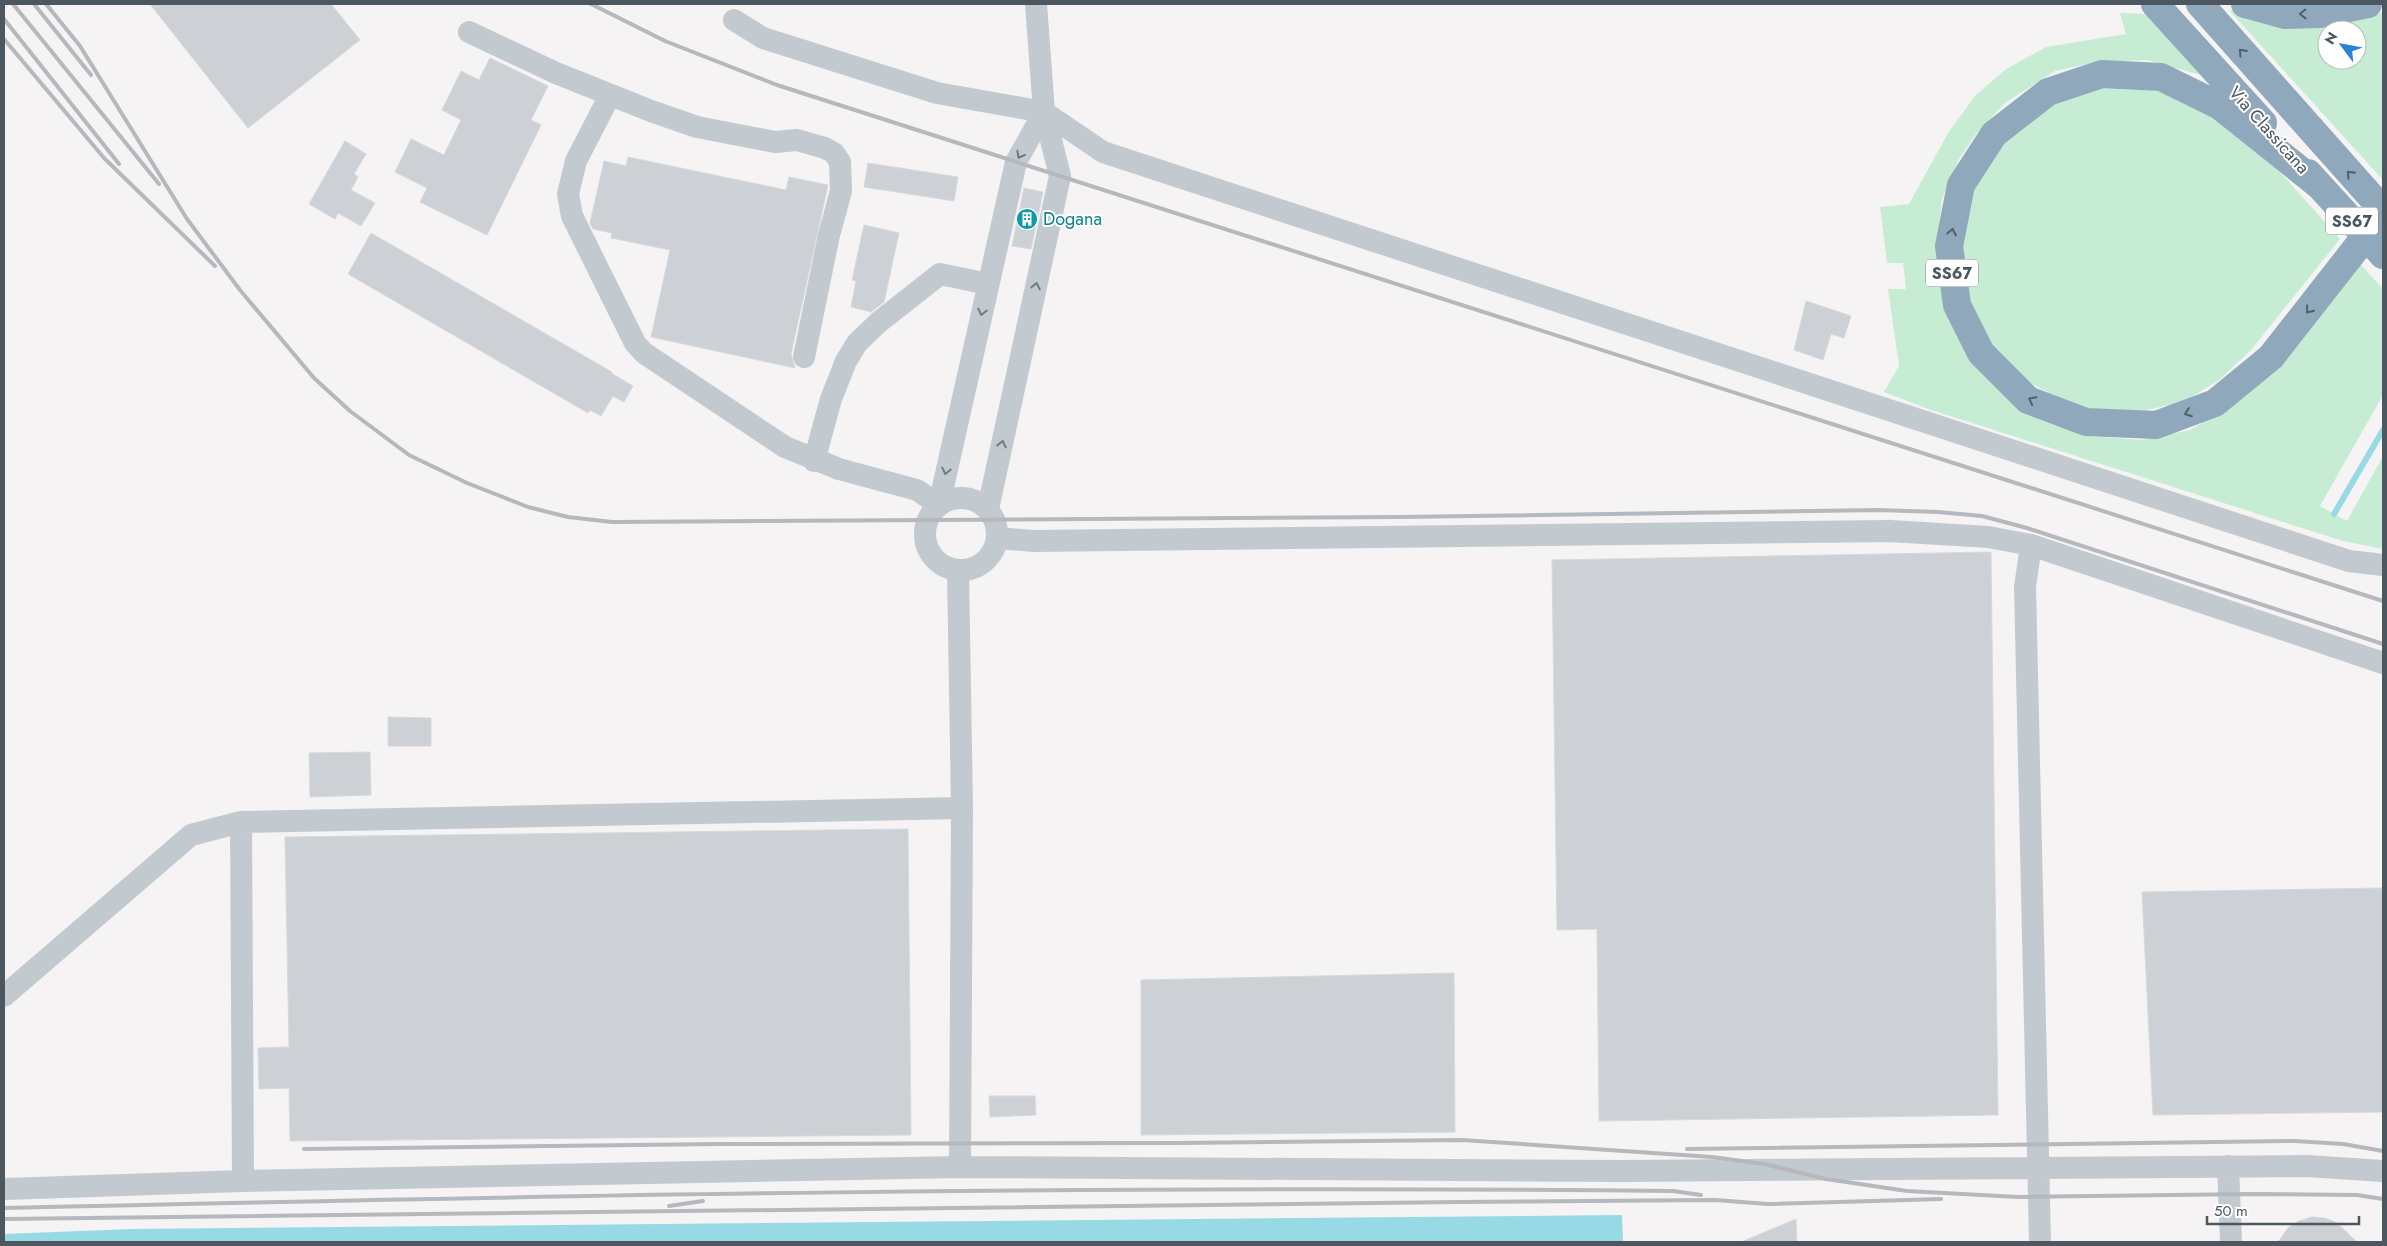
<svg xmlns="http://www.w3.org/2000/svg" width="2387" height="1246" viewBox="0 0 2387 1246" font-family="Jost,sans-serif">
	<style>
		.green { fill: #c6edd3; fill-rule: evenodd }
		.water { fill: #97dae6 }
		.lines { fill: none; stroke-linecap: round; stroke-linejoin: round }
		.stream { stroke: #97dae6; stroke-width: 6 }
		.building { fill: #cdd0d4; stroke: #d7d9dd }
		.minor { stroke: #c2cad0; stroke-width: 22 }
		.highway { stroke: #8fa8bc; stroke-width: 28 }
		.rail { stroke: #b5b8bc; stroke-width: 4 }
		.oneway { stroke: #535f68 }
		.oneway2 { stroke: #6f7a81 }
		.labels { text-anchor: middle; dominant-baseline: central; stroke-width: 4; stroke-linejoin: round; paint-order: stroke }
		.shield { fill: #fff; stroke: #82898f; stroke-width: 1 }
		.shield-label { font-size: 16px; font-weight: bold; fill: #4c575f }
		.street-label { font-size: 18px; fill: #4c575f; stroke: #fff }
		.culture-label { font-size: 18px; fill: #0d838f; stroke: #fff; text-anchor: start }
	</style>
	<rect width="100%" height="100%" fill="#f5f3f3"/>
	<path class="green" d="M2228,9C2240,14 2252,21 2264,24C2303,32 2347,26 2383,12V180ZM2327,30H2357V60H2327Z
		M2120,13L2146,14L2201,75L2147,60L2096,62L2055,71L2005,103L1976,134L1959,159L1942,199L1938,233L1945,305L1958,338L1978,369L2007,398L2045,422L2087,436L2143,440L2190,430L2230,406L2360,264L2383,289V395L2320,506L2347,521L2383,456V549L2343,541L1931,410L1884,392L1899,366L1888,289H1906L1903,263H1887L1880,207L1909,204L1948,133L1975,96L2006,69L2046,47L2126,34Z
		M2112,81L2171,88L2262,152L2340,239L2251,350L2218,381L2183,402L2142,411L2105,414L2069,403L2030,383L1992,347L1970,301L1960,247L1967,199L1981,165L2047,100Z"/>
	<path class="water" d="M1622,1215L1623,1242H4V1234L132,1229Z"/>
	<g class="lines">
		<path class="stream" d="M2334,514L2383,430"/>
	</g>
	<path class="building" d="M150,4H331L360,40L248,128Z
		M490,58L548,86L531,120L541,125L487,235L420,202L427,188L395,172L411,139L444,155L461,120L442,110L461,71L479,80Z
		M345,141L366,154L354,174L358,177L351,190L375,203L361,226L338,213L335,219L309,204Z
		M628,157L786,190L789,177L828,185L791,354L795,368L651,337L670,250L611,238L612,233L593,229L590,223L604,161L626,166Z
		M868,163L958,177L954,201L864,187Z
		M1024,188L1043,192L1031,249L1012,246Z
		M864,225L899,233L884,302L871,312L851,307L856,281L852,280Z
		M371,233L612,372L611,373L633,386L624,402L613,396L601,416L590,410L588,413L348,274Z
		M1806,301L1851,316L1844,338L1831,334L1823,360L1794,350Z
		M1991,552L1998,1115L1599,1121L1597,929L1557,930L1552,560Z
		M388,717L431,718V746H388Z
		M370,752L371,795L310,797L309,753Z
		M908,829L911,1135L290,1141L289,1088L259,1089L258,1048L289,1047L285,837Z
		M2383,888V1112L2153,1115L2142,892Z
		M1454,973L1455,1132L1141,1135V980Z
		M989,1096H1035L1036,1115L990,1117Z
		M2312,1217L2325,1218L2337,1223L2357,1242H2278L2288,1228L2299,1221Z
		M1796,1219L1797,1242H1741Z"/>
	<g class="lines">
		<path class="minor" d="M734,20L763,38L937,93L1044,112L1103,152L2349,561L2383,565
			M469,32L556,73L651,111L697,127L775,142L797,140L825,148L834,153L840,162L841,191L829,235L804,357
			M610,95L576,161L568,194L572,216L635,343L644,353L785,447L839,469L917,490L939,505L1016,162L1044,112
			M814,461L831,399L846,361L857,343L879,322L940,274L988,284
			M925 534a36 36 0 1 1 72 0a36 36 0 1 1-72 0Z
			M988,509L1060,176L1044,112L1036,4
			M997,538L1034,541L1890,531L1988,537L2031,545L2383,663
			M2031,545L2025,587L2040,1242
			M958,570L962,808L960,1167
			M4,996L191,835L241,822
			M2228,1166L2231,1241
			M243,1181L241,822L962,808
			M4,1189L243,1181L960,1167L1624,1171L2307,1166L2383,1171"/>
		<path class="highway" d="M2155,4L2263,123
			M2200,4L2383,210
			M2245,4L2285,15L2320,14L2368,4
			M2308,173L2383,255
			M2320,186L2220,106L2161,77L2102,74L2048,92L1994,134L1961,185L1949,246L1957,305L1981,353L2028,400L2086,422L2156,425L2215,403L2271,357L2383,214"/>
		<path class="rail" d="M13,4L159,184
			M34,4L91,75
			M46,4L80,46L187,219L240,290L314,378L350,411L409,455L467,483L528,507L568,517L612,522L1400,517L1879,510L1938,512L1982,516L2027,528L2383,644
			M591,4L665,41L777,85L2383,601
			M4,19L119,164
			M4,39L104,158L215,266
			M304,1149L719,1144L1179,1143L1462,1140L1712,1157L1764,1164L1826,1179L1907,1191L2018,1197L2253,1194L2357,1195L2383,1199
			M1687,1149L2295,1141L2343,1144L2383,1151
			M669,1206L703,1201
			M4,1208C560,1195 1117,1185 1673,1191L1701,1195
			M4,1219L1459,1202L1715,1200L1768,1204L1941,1199"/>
	</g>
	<defs><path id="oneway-chevron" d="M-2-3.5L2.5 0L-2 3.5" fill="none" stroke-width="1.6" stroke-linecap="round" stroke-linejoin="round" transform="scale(1.25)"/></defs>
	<g class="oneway">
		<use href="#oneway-chevron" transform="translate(2303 14) rotate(179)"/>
		<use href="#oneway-chevron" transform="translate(2242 52) rotate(-132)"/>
		<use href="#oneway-chevron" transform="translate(2350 174) rotate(-133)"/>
		<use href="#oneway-chevron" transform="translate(1952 232) rotate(-79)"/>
		<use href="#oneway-chevron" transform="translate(2309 310) rotate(129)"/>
		<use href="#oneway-chevron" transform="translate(2032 400) rotate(-152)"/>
		<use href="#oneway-chevron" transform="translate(2188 413) rotate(160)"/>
	</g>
	<g class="oneway2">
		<use href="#oneway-chevron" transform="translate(1020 155) rotate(119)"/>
		<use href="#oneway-chevron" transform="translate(1036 286) rotate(-78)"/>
		<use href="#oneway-chevron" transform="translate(982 312) rotate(103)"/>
		<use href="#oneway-chevron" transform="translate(1002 444) rotate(-78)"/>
		<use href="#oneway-chevron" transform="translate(946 471) rotate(102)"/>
	</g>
	<defs>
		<g id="building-disc" transform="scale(1.125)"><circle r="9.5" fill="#0f9aa8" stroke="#fff"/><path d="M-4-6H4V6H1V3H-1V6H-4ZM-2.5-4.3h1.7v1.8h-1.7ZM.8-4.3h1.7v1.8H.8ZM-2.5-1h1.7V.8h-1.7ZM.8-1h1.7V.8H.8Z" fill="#fff"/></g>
	</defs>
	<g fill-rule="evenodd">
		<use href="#building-disc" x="1027" y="219"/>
	</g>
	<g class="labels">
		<g class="shield">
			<rect x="2326" y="207.5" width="52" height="27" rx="4"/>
			<rect x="1926" y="259.5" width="52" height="27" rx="4"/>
		</g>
		<g class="shield-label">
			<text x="2352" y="221">SS67</text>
			<text x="1952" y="273">SS67</text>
		</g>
		<g class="street-label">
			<text transform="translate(2269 130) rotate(48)">Via Classicana</text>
		</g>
		<g class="culture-label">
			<text x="1043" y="219">Dogana</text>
		</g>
	</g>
	<rect width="2387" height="1246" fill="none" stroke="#4c575f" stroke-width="10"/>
	<g transform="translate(2342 45) rotate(302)"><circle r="24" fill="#ffffff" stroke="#b7bcbf"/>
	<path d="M0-4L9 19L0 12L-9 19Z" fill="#2b80d7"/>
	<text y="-8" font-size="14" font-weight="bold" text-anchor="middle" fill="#4c575f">N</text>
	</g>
	<path d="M2207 1216v8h152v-8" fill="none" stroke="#4c575f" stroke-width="2.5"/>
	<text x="2214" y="1216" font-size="15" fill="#4c575f" stroke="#ffffff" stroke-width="4" paint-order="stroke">50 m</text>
</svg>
